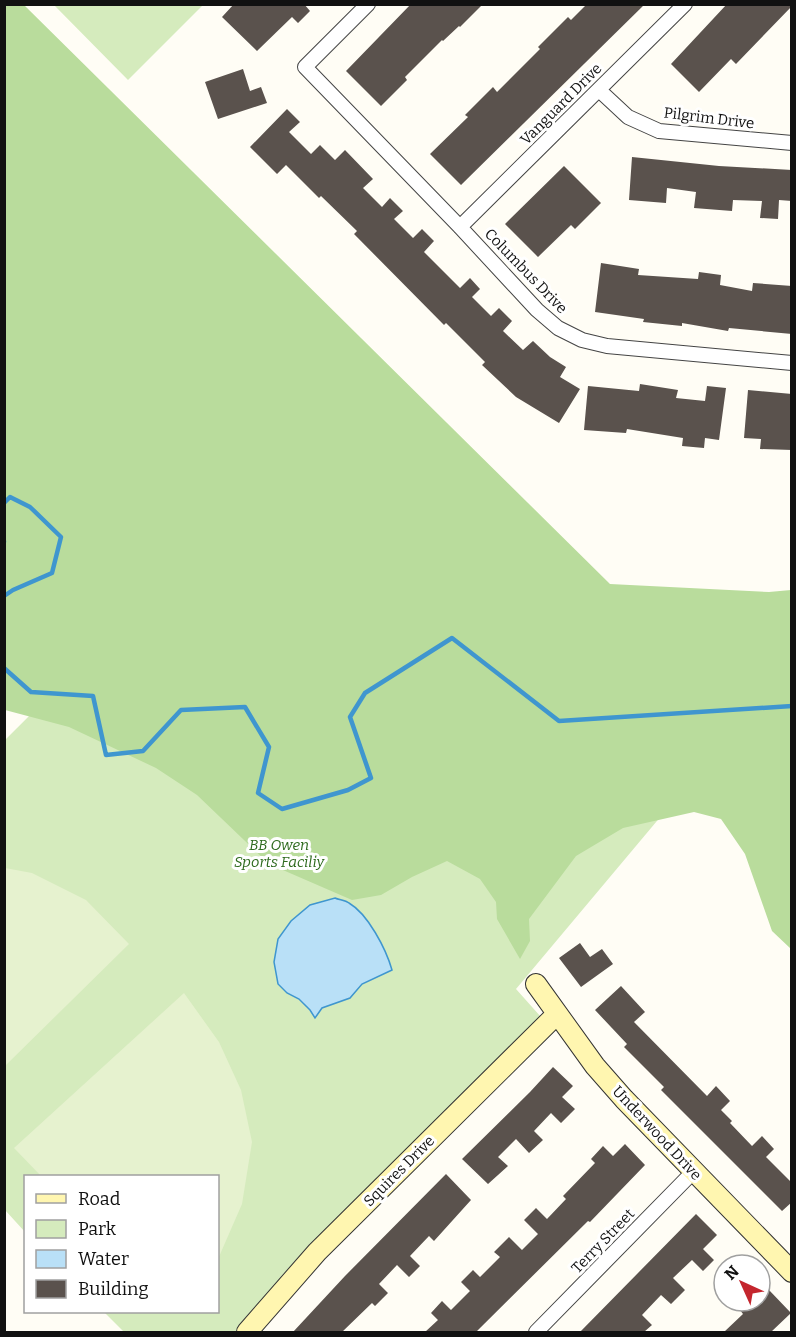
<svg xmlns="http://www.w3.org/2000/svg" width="796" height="1337" viewBox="0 0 796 1337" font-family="Bitter,serif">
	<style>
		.green { fill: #d5ebbd }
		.forest { fill: #b9dc9c }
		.pitch { fill: #e6f2cf }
		.water { fill: #b9e0f7; stroke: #3f96cf; stroke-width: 1.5 }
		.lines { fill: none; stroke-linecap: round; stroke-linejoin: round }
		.stream { stroke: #3f96cf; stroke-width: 4.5 }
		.building { fill: #5a524d }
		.street-casing { stroke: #444; stroke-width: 16 }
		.secondary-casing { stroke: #333; stroke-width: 22 }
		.street { stroke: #fff; stroke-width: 14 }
		.secondary { stroke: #fff6b0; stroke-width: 20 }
		.labels { text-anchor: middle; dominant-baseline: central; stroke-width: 6; stroke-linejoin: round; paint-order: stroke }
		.street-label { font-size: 15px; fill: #111; stroke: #fff }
		.park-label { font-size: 15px; font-style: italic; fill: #2f6b1f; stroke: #fff }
	</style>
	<rect width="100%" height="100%" fill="#fffdf5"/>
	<path class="green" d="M54,5H203L128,80Z
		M361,385L719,747L516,989L541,1017L236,1332H124L104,1312H218V1176H26L25,1232L5,1210V740Z"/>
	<path class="forest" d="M4,5H24L610,584L769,592L791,590V949L772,931L745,854L721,819L694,812L623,828L576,856L529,919L530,941L520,959L497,919L496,902L480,879L447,861L412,877L381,895L352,900L269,864L197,795L156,768L69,727L5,710Z"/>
	<path class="pitch" d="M5,868L32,873L86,900L129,944L5,1066Z
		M184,993L219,1042L241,1090L252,1142L242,1204L218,1259V1176H41L14,1148Z"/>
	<path class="water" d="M335,898C339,900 345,900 349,903C368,914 386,949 392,970L362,984L350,998L322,1008L315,1018L310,1010L299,999L287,993L278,984L274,962L278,939L291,921L310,905Z"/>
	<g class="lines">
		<path class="stream" d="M4,503L10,497L30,507L61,537L52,573L13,590L4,596
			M4,541V542
			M4,668L31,692L93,696L106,755L143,751L181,710L245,707L269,747L258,793L282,809L348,790L371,778L350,717L365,693L452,638L559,721L792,706"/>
	</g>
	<path class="building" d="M234,4H304L310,11L298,23L292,17L257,51L222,17Z
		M411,4H483L460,27L459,26L443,41L442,40L405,77L407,80L381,106L346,71Z
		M587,4H645L461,185L430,154L468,117L465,115L493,87L497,92L540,49L538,47L568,17L571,20Z
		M727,4H792V6L736,64L731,59L699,92L671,64Z
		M243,69L250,91L261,87L267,103L218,119L205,82Z
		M287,109L300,122L289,132L311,154L320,145L335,160L345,150L373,179L363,188L382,207L390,198L403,211L394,219L413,238L422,229L434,241L424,252L460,288L470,278L480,289L472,297L491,316L499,308L512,321L503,331L523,350L533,341L550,357L566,367L560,377L580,389L559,423L516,397L482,365L485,362L446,323L444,325L354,234L357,231L321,196L319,198L286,165L277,174L250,147Z
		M632,157L719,166L792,170V201L779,200L778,219L760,218L762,201L733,200L732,211L694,208L696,192L667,188L666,203L629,200Z
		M564,166L601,203L575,229L571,225L538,257L505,224Z
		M601,263L639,269L638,275L698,279L699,272L721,275L720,285L752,291L753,283L792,286V334L729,328L728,331L682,323V326L643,322L644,319L595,312Z
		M640,384L678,390L676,398L705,401L707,386L726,388L719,440L705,438L704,448L682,446L683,438L627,429L626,433L584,430L588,386L639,391Z
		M748,390L792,394V450L760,449L761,439L744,438Z
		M580,943L590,957L602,949L613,964L581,987L559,958Z
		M621,986L645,1012L634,1022L707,1096L716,1086L730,1101L721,1110L732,1121L730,1123L752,1146L762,1136L774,1149L766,1157L792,1183V1202L782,1211L661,1090L664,1087L624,1047L627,1044L595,1010Z
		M553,1067L573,1086L562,1097L575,1109L561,1123L551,1113L534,1131L543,1140L529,1153L516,1139L498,1157L508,1166L488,1184L462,1159L530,1092Z
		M625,1144L645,1165L590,1222L588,1221L476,1332H425L438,1320L431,1313L442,1301L451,1310L470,1291L461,1282L473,1270L480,1277L500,1257L494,1252L509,1237L522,1250L538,1234L524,1220L536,1208L547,1219L566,1199L563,1196L595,1163L591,1159L603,1146L613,1156Z
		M446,1174L471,1200L434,1241L429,1236L410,1256L420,1266L409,1277L397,1265L379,1284L388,1293L375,1306L372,1303L342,1332H293L345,1276Z
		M696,1214L717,1235L703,1249L714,1260L703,1271L692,1260L673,1278L685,1290L671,1304L661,1295L642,1315L652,1325L644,1332H580Z
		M769,1290L791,1313L771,1332H724L743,1314L740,1310L749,1301H760Z"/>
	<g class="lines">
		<g class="street-casing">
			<path id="street" d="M368,4L305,67L460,227L537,310L558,328L582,340L607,346L792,363
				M599,90L628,117L659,131L792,143
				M460,227L685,4
				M536,1332L693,1172"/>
		</g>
		<g class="secondary-casing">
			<path id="secondary" d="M536,984L595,1066L624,1099L792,1272
				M247,1332L317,1252L557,1014"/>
		</g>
		<use href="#street" class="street"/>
		<use href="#secondary" class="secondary"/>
	</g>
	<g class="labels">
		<g class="street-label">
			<text transform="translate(561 104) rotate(-45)">Vanguard Drive</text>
			<text transform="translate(709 118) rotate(7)">Pilgrim Drive</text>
			<text transform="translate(526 271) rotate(46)">Columbus Drive</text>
			<text transform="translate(657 1133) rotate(47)">Underwood Drive</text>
			<text transform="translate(399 1171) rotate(-45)">Squires Drive</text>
			<text transform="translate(603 1241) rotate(-46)">Terry Street</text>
		</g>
		<g class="park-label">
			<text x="279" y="845">BB Owen<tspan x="279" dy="17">Sports Faciliy</tspan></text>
		</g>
	</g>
	<rect width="796" height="1337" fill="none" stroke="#111111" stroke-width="12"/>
	<rect x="24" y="1175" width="195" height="138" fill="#ffffff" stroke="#a0a0a0" stroke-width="1.5"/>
	<rect x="36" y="1194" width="30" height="9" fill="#fff6b0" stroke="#a0a0a0" stroke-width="1.5"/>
	<text x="78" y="1205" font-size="18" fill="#111111">Road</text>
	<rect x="36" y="1220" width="30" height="18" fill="#d5ebbd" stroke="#a0a0a0" stroke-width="1.5"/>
	<text x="78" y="1235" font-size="18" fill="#111111">Park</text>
	<rect x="36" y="1250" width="30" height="18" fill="#b9e0f7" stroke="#a0a0a0" stroke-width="1.5"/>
	<text x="78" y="1265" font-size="18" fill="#111111">Water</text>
	<rect x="36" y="1280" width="30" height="18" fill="#5a524d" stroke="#a0a0a0" stroke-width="1.5"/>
	<text x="78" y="1295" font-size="18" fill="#111111">Building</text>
	<g transform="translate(742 1283) rotate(315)"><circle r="28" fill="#ffffff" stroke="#a0a0a0" stroke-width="1.5"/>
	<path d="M0-4.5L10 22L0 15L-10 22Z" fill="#c4262e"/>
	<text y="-9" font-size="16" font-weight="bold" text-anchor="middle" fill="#111111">N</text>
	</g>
</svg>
